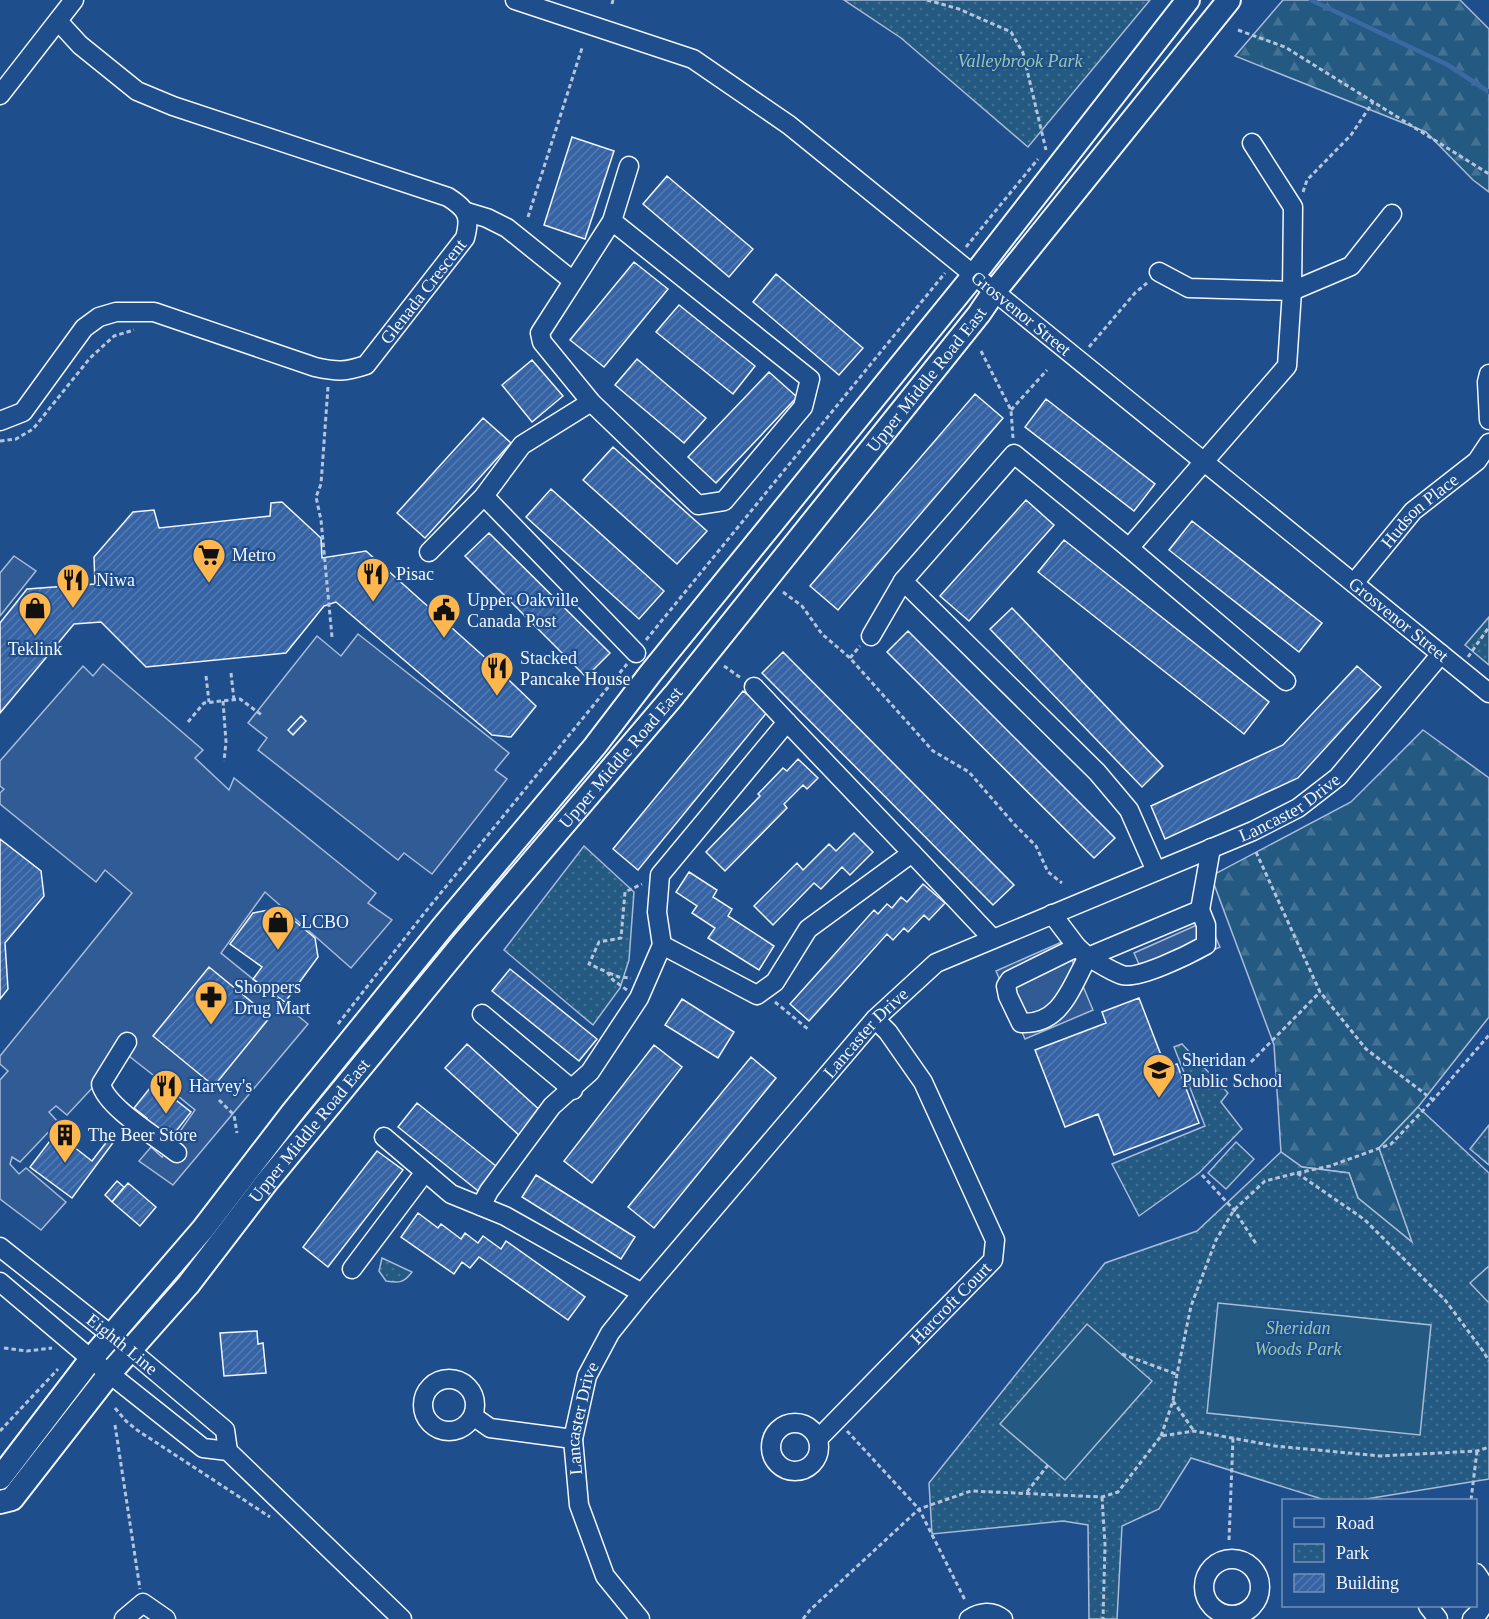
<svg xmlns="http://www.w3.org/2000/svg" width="1489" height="1619" viewBox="0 0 1489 1619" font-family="'Times New Roman',serif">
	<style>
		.forest { fill: url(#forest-firs); stroke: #a8bbd7; stroke-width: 1.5 }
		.park { fill: url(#park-dots); stroke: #a8bbd7; stroke-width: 1.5 }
		.pitch { fill: #245a82; stroke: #a8bbd7; stroke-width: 1.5 }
		.parking { fill: #305b95; stroke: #a8bbd7; stroke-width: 1.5 }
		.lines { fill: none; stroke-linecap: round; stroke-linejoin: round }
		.stream { stroke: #3b69a3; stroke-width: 4.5 }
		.building { fill: url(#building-hatch); stroke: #f2f6ff; stroke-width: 1.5 }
		.minor-casing { stroke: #f2f6ff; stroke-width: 21 }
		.major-casing { stroke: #f2f6ff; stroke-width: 26 }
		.path { stroke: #b3c4dc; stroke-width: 3; stroke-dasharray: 4.5 3; stroke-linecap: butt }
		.minor { stroke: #1f4e8c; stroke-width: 18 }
		.major { stroke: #1f4e8c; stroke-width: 22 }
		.labels { text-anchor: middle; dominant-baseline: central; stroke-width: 4.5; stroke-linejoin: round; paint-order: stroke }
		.park-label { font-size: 18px; font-style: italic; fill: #97c8a6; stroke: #1f4e8c }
		.street-label { font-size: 18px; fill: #f2f6ff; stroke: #1f4e8c }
		.poi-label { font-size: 18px; fill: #f2f6ff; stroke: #1f4e8c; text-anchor: start }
	</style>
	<defs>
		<pattern id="forest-firs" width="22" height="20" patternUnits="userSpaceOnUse" patternTransform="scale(1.5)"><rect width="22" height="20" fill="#245a82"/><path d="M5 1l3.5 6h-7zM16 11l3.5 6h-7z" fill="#447295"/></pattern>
		<pattern id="park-dots" width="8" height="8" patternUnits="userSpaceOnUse" patternTransform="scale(1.5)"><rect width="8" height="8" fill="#245a82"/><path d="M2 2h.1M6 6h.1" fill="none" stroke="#447295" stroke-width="1.8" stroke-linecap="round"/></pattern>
		<pattern id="building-hatch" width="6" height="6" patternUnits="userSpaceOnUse" patternTransform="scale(1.5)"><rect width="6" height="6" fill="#3563a3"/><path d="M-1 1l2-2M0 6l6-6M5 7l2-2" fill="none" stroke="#537ab1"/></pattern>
	</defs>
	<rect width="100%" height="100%" fill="#1f4e8c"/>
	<path class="forest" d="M1283,0H1460L1489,29V192L1473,180L1426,132L1235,56Z
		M1423,730L1489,778V1017L1418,1107L1379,1148L1413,1243L1358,1198L1349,1173L1302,1167L1281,1152L1274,1045L1211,876L1351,802Z"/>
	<path class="park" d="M844,0H1150L1028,147L901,38Z
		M1489,617V665L1465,645Z
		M584,846L634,892L629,960L620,988L593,1025L504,950Z
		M1182,1044L1228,1093L1221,1102L1242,1129L1199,1173L1139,1216L1112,1164L1205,1126L1174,1047Z
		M1418,1107L1489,1173V1479L1360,1500H1325L1191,1458L1159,1509L1122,1526L1117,1619H1089L1088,1525L1063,1521L932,1534L929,1483L1105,1263L1197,1231L1281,1152L1302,1167L1349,1173L1358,1198L1412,1242L1379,1148Z
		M1489,1125V1165L1470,1149Z
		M1236,1142L1254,1159L1226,1189L1208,1173Z
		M382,1258L412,1272C404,1283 399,1283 386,1281L379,1271Z"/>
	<path class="pitch" d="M1489,1266V1303L1470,1283Z
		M1218,1303L1431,1325L1420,1435L1207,1413Z
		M1087,1324L1152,1381L1065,1480L1000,1424Z"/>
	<path class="parking" d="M14,556L36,571L0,616V573Z
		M358,634L509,753L495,770L507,779L432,874L404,853L398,860L258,750L267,738L248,723L317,636L341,656Z
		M103,664L203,750L195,758L229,790L234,778L376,893L368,903L392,920L351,968L265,892L221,953L308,1024L173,1185L139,1161L151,1147L162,1157L195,1110L162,1083L166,1080L161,1074L157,1078L125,1053L67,1115L56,1106L49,1112L58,1122L20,1162L12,1157L10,1164L19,1174L26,1168L66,1202L41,1230L0,1199V1080L8,1071L0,1064V1056L132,893L105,870L96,882L0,804V793L4,789L0,786V761L83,666L93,676Z
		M1208,920L1220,947L1146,980L1134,953Z
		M1064,941L1093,1010L1025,1039L996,971Z"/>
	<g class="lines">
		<path class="stream" d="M1311,0L1448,65L1489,92"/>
	</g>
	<path class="building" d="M572,137L614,151L585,239L544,225Z
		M667,176L753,249L729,277L643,204Z
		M634,262L668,289L604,367L570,340Z
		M776,274L863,348L839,375L753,302Z
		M679,305L755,366L733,394L656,332Z
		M637,359L706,418L684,443L615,385Z
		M532,360L563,396L532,422L502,385Z
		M769,372L797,397L716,483L688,457Z
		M975,394L1003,418L838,610L810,586Z
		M1046,399L1155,484L1134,511L1025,427Z
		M483,418L511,443L425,538L397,513Z
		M613,447L707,531L677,564L583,480Z
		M551,489L664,591L639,619L526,517Z
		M1026,500L1054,525L969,621L940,596Z
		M282,502L321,538L322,558L366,551L490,662L536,706L511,737L492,735L336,602L324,606L286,653L146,667L101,622L74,624L0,713V623L27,589L95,584L94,557L133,512L154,510L159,528L270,516L271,503Z
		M1192,521L1322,623L1299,652L1169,550Z
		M489,533L610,653L586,677L465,556Z
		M1064,540L1269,702L1244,734L1038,572Z
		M1012,608L1163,766L1142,787L990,629Z
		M908,631L1115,838L1094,858L887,652Z
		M783,652L1014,885L993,905L762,673Z
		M1357,666L1381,687L1298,778L1165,839L1151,806L1283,745Z
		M743,691L768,711L638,870L613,849Z
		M301,716L306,721L293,735L288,730Z
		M798,759L818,778L807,789L803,785L784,804L787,808L725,871L706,852L760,796L758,794L783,768L787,771Z
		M854,833L873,852L850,875L842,867L821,889L814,883L773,925L754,906L797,863L803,870L829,844L836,851Z
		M0,839L41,871L44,896L5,943L8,989L0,999Z
		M689,872L717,890L713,897L732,909L728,916L774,946L759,970L708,938L715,928L692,913L697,906L676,892Z
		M923,884L945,903L929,920L924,915L908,932L904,928L893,940L887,934L809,1021L790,1004L874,910L878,914L887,904L892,908L901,897L907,902Z
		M279,908L315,938L318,957L285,1002L253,979L262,967L230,944L253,913Z
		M209,967L270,1017L214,1086L153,1036Z
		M510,969L597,1039L579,1061L492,991Z
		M1139,998L1166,1068L1177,1064L1199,1123L1114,1155L1098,1114L1065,1127L1035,1050L1106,1023L1102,1012Z
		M682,999L734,1032L718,1058L665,1025Z
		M467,1044L543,1113L521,1137L445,1068Z
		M654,1045L682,1067L592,1183L564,1161Z
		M751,1057L776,1078L654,1228L628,1207Z
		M154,1083L191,1112L167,1143L142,1124L147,1118L134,1108Z
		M417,1103L501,1170L482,1194L398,1127Z
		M56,1133L92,1161L111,1136L115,1140L72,1198L30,1167Z
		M377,1151L403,1170L328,1267L303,1247Z
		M536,1175L635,1237L621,1259L522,1197Z
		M117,1181L124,1187L112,1202L105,1195Z
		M128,1183L156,1207L140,1226L112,1202Z
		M418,1213L438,1228L441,1224L461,1239L465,1233L478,1243L483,1236L501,1249L506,1241L585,1297L568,1320L479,1257L470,1268L462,1262L454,1274L401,1237Z
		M257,1331L258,1344L263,1343L266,1373L224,1376L220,1333Z"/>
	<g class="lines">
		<g class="minor-casing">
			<g id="minor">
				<path id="s1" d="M515,0L693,59L789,125L1489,693"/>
				<path d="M0,95L74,0"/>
				<path d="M467,212L487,218L507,228L573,281"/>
				<path d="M612,221L810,379L803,407L724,501L698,505L591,402L542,342L540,333L612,221L629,166"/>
				<path d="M1159,272L1189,288L1292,291L1351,266L1392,214"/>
				<path d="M1489,374L1487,382L1489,420"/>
				<path id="s2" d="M0,421L23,412L84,328L99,317L116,312H154L315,367C338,372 345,372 366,365L465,238C471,216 467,209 448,197L173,106L137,91L80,45L58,21"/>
				<path d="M484,496L636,653"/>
				<path d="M1129,548L1287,366L1292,291L1293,207L1252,143"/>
				<path d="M429,552L484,496L522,445L591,402"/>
				<path id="s3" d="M1354,583L1413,511L1477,461L1489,443"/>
				<path d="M871,636L903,581"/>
				<path d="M754,687L787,722"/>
				<path d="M912,853L993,939"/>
				<path d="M1156,871L1129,810L1097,772L903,581L1014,454L1129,548L1286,681"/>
				<path d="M1052,914L1077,947L1088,957L1200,910L1211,848"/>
				<path d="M1077,947L1010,980L1006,986L1008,996L1021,1023C1062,1025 1071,986 1088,957C1099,963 1110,971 1122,975C1138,980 1190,954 1206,945V925L1200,910"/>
				<path d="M482,1014L573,1090"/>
				<path d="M127,1042L101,1084C106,1107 157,1137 177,1153"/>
				<path d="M384,1137L451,1194L505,1216L642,1293"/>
				<path d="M481,1206L489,1191L552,1106L590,1072L639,998L662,945L657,912L660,875L787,722L912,853L808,929L775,982L757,995L662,945"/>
				<path id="s4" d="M0,1247L130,1350L225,1430L228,1451"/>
				<path d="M352,1269L425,1172"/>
				<path d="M0,1282L91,1359L203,1448L228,1451L402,1619"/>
				<circle cx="449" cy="1405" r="26"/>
				<path d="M473,1416L490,1428L573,1439"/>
				<circle cx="795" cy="1447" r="24"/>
				<path id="s5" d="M818,1439L993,1260L995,1240L923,1082L888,1032L875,1019"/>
				<circle cx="1232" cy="1587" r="28"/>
				<path d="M1428,1606L1438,1619"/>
				<path d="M124,1619L143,1603L166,1619"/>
				<path id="s6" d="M640,1619L605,1576L579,1505L573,1439L587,1376L610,1333L642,1293L875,1019L936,963L1253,831L1298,808L1338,777L1441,654"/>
				<path d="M969,1619C980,1612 992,1610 1003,1619"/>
				<path d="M1472,1619C1488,1606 1488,1588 1476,1573"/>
			</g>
		</g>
		<g class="major-casing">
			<g id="major">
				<path d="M0,1478L91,1359L203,1229L292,1113L441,929L595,746L650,674L974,275L1188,0"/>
				<path id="s7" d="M0,1502L12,1499L110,1373L188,1285L266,1183L462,944L674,695L979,314L994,292L1229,0"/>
			</g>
		</g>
		<path class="path" d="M927,0L959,9L1011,32L1023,53L1046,150
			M612,4L613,0
			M1238,30L1285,47L1489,174
			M1303,192L1307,180L1351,135L1373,102
			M528,217L582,48
			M966,247L1038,159
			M1089,347L1135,293L1147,283
			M981,351L1011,410L1013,438
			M328,387L321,484L316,497L321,520L332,637
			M1011,410L1047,370
			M0,441L16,439L33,429L90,358L114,336L134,330
			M783,592L802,606L822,634L850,658L933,751L969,772L1014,824L1036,846L1048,872L1062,883
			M646,640L945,273
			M1468,657L1489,627
			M850,658L860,646
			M724,666L741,678
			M231,673L234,700
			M206,676L209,702
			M223,701L226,742L224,761
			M188,722L204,703L240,699L263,716
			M1256,852L1320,992L1366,1049L1433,1100
			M609,973L619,977L631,978
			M627,990L613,980L607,972L589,964L599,942L621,938L625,892L642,884
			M775,1002L809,1030
			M338,1024L422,916L627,664
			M1251,1062L1320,992
			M219,1100L234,1115L237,1133
			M1297,1173L1330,1166L1391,1144L1433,1100L1489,1035
			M1202,1175L1234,1210L1257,1245
			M4,1348L27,1351L52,1348
			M1122,1354L1176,1374
			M1173,1401L1194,1431
			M115,1408L126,1421L137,1430L270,1517
			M115,1425L140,1589
			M0,1431L58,1369
			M847,1431L919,1509L965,1600
			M1161,1436L1173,1401L1177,1374L1191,1306L1216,1240L1234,1210L1265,1181L1297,1173L1365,1220L1445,1300L1483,1351L1489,1361
			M1027,1492L1048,1465
			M1102,1497L1105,1545L1103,1619
			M1471,1500L1477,1451
			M1229,1540L1233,1438
			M803,1619L810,1610L919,1509L971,1491L1102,1497L1118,1492L1161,1436L1194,1431L1275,1446L1380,1456L1477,1451L1489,1447"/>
		<use href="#minor" class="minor"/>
		<use href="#major" class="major"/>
	</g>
	<defs>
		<g id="supermarket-pin" transform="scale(1.725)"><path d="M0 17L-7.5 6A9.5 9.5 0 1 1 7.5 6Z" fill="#ffb74d" stroke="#1f4e8c"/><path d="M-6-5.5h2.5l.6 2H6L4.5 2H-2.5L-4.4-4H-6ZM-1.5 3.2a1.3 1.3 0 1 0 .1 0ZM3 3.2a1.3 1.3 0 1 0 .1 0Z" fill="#111"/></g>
		<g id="restaurant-pin" transform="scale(1.725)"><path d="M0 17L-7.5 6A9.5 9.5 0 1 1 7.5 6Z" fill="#ffb74d" stroke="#1f4e8c"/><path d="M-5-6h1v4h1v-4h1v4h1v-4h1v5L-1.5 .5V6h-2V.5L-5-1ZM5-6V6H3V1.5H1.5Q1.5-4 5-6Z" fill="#111"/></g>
		<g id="shop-pin" transform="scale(1.725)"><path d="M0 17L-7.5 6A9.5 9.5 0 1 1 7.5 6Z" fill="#ffb74d" stroke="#1f4e8c"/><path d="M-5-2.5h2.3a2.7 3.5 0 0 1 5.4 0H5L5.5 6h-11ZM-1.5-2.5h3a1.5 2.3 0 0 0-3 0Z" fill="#111"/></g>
		<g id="civic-pin" transform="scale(1.725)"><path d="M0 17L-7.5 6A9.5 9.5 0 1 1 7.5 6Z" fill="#ffb74d" stroke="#1f4e8c"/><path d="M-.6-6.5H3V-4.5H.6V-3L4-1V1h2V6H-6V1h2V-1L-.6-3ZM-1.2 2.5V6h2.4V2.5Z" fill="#111"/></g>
		<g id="pharmacy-pin" transform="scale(1.725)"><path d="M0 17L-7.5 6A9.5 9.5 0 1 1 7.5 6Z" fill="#ffb74d" stroke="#1f4e8c"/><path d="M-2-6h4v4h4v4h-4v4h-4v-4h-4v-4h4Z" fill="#111"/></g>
		<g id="school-pin" transform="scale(1.725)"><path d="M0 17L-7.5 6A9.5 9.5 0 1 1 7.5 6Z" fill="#ffb74d" stroke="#1f4e8c"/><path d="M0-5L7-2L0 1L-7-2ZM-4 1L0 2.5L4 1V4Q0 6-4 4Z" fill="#111"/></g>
		<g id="building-pin" transform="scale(1.725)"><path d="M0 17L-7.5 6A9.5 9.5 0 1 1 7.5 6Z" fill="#ffb74d" stroke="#1f4e8c"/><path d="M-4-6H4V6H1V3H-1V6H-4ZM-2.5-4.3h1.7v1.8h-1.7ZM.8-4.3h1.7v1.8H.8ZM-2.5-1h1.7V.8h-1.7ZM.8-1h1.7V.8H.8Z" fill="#111"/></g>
	</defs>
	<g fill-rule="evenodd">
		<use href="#supermarket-pin" x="209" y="555"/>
		<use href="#restaurant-pin" x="373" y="574"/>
		<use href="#restaurant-pin" x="73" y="580"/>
		<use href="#shop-pin" x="35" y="608"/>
		<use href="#civic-pin" x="444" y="610"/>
		<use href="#restaurant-pin" x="497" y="668"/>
		<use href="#shop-pin" x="278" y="922"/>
		<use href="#pharmacy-pin" x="211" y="997"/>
		<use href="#school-pin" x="1159" y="1070"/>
		<use href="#restaurant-pin" x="166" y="1086"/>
		<use href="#building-pin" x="65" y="1135"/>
	</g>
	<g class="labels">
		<g class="park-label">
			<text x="1020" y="61">Valleybrook Park</text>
			<text x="1298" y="1328">Sheridan<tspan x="1298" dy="21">Woods Park</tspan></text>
		</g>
		<g class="street-label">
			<text stroke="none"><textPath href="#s2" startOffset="518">Glenada Crescent</textPath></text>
			<text stroke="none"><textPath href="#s1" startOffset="603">Grosvenor Street</textPath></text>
			<text stroke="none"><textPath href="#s7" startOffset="1458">Upper Middle Road East</textPath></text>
			<text stroke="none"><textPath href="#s3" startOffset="98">Hudson Place</textPath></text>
			<text stroke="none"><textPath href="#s1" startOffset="1089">Grosvenor Street</textPath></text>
			<text stroke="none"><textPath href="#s7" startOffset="972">Upper Middle Road East</textPath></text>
			<text stroke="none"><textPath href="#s6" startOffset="1191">Lancaster Drive</textPath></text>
			<text stroke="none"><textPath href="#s6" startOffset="705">Lancaster Drive</textPath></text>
			<text stroke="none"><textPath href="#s7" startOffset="486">Upper Middle Road East</textPath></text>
			<text stroke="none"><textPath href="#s5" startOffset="190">Harcroft Court</textPath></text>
			<text stroke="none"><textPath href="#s4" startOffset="156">Eighth Line</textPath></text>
			<text stroke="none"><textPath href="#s6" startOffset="219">Lancaster Drive</textPath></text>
		</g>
		<g class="poi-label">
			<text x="232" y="555">Metro</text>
			<text x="396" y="574">Pisac</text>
			<text x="96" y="580">Niwa</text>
			<text x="467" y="600">Upper Oakville<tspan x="467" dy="21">Canada Post</tspan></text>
			<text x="35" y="649" text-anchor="middle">Teklink</text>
			<text x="520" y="658">Stacked<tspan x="520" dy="21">Pancake House</tspan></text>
			<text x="301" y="922">LCBO</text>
			<text x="234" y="987">Shoppers<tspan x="234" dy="21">Drug Mart</tspan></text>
			<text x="1182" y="1060">Sheridan<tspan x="1182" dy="21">Public School</tspan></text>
			<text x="189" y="1086">Harvey's</text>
			<text x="88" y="1135">The Beer Store</text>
		</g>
	</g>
	<rect x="1282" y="1499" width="195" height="108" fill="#1f4e8c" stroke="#7391ba" stroke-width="1.5"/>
	<rect x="1294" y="1518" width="30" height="9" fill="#1f4e8c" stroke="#7391ba" stroke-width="1.5"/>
	<text x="1336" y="1529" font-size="18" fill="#f2f6ff">Road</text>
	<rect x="1294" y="1544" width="30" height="18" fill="url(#park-dots)" stroke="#7391ba" stroke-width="1.5"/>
	<text x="1336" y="1559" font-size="18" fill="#f2f6ff">Park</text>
	<rect x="1294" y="1574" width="30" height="18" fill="url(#building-hatch)" stroke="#7391ba" stroke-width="1.5"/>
	<text x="1336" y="1589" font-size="18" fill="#f2f6ff">Building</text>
</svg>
